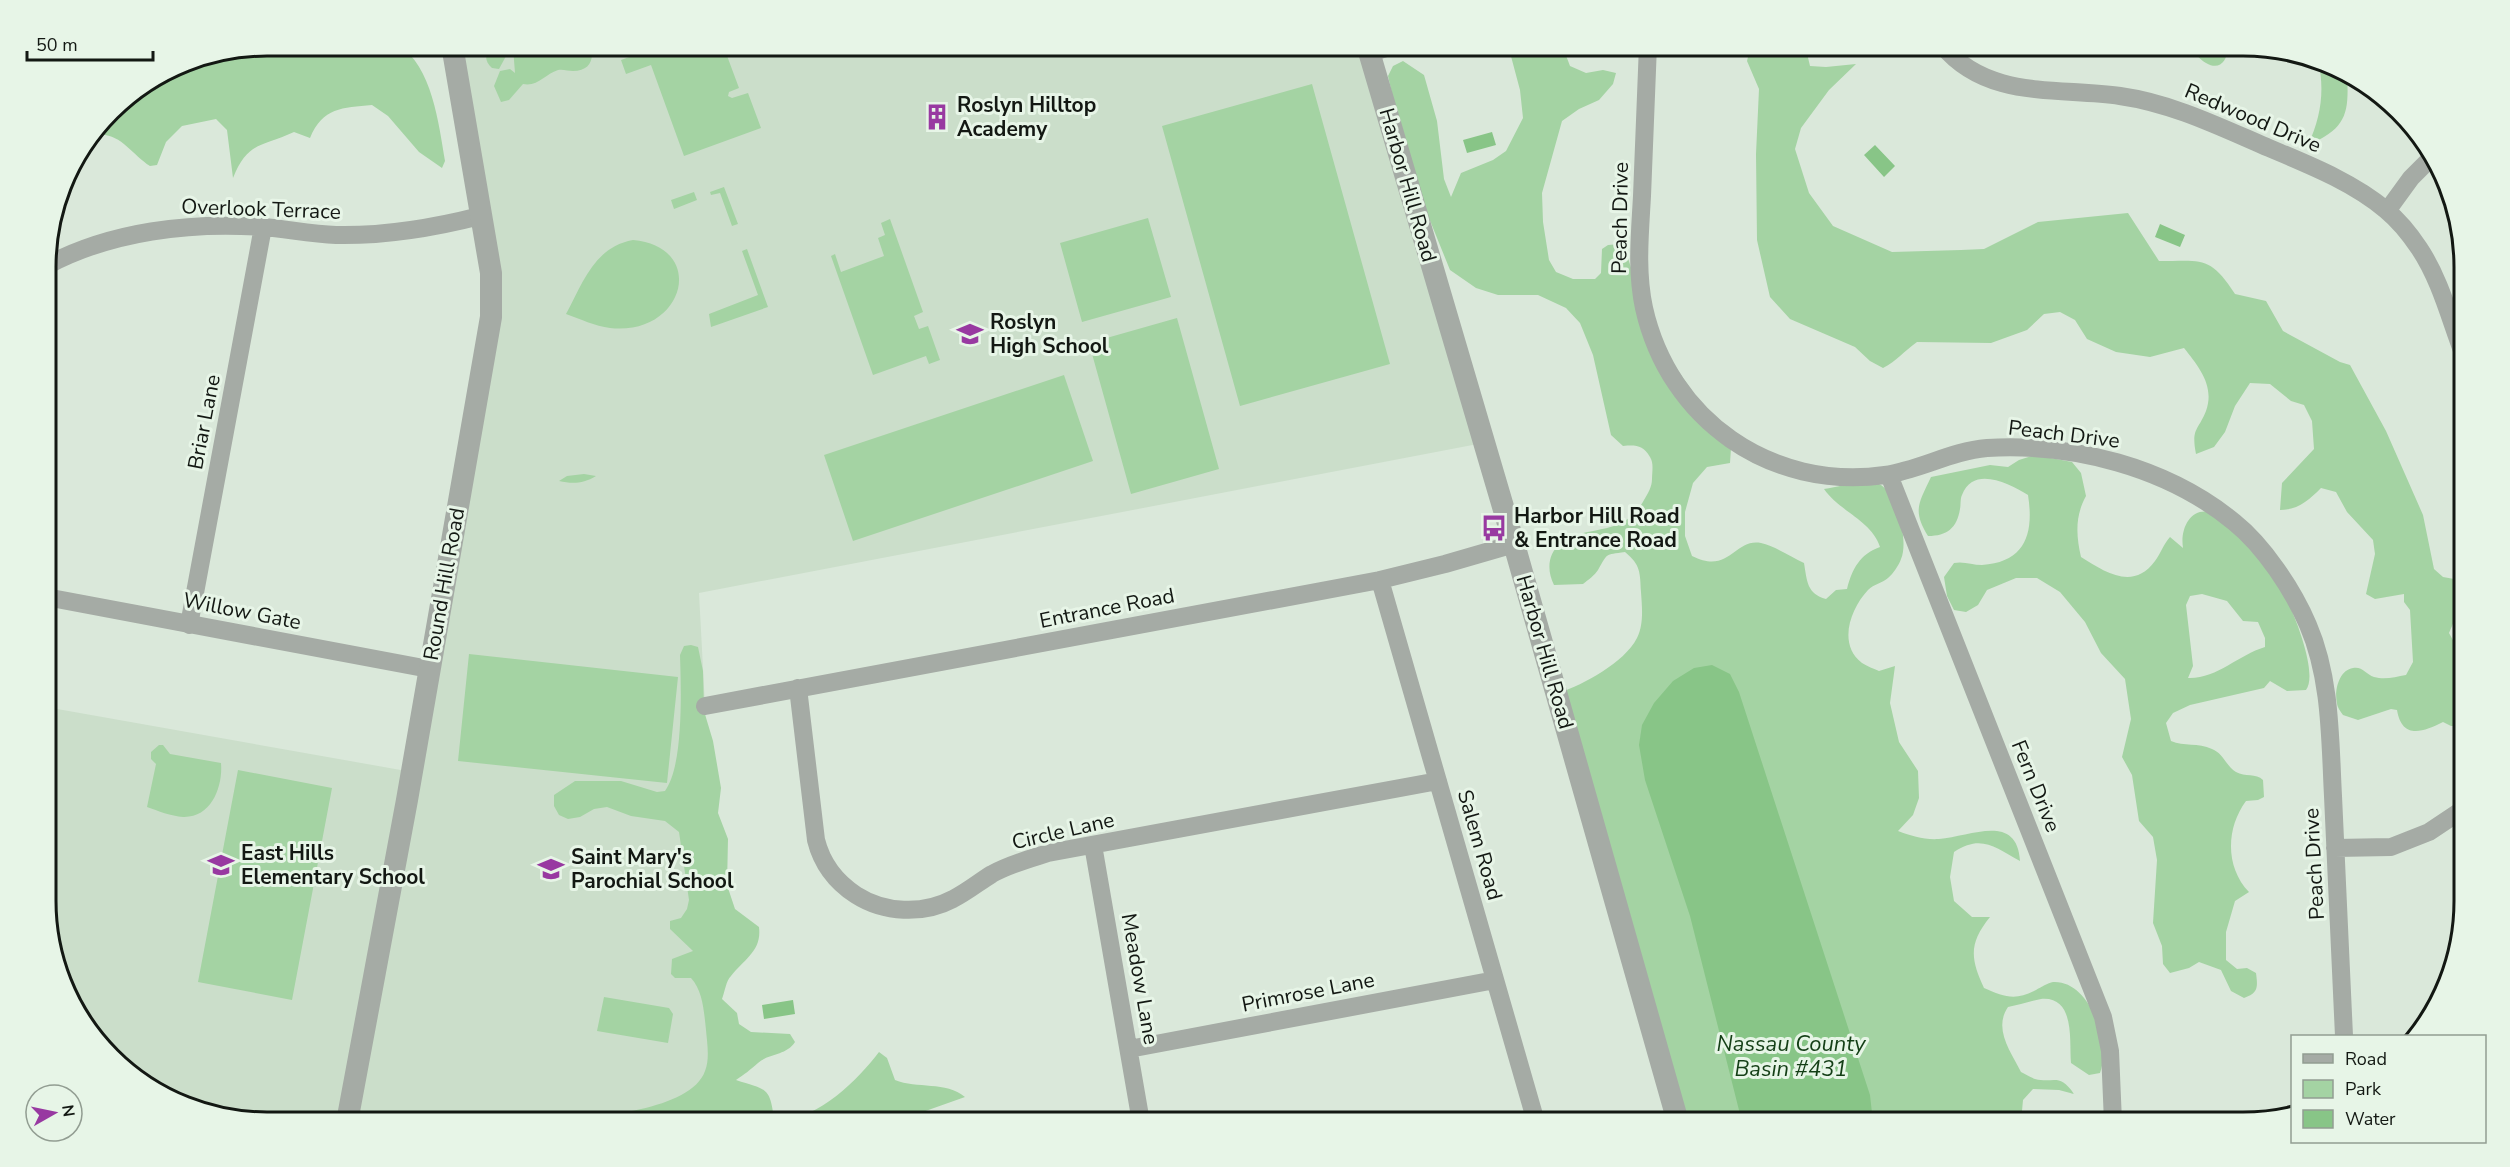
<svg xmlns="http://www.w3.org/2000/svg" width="2510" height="1167" viewBox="0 0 2510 1167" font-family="'Nunito Sans',sans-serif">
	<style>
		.built { fill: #cbdeca }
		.green { fill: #a4d3a3; fill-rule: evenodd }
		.water { fill: #88c587 }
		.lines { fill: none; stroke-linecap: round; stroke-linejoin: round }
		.minor { stroke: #a5aba5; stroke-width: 18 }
		.tertiary { stroke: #a5aba5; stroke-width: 22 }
		.labels { text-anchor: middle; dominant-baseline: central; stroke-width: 6; stroke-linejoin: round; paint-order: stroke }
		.poi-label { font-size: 21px; font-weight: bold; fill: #131813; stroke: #e7f5e7; text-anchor: start }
		.street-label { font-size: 21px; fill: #131813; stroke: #e7f5e7 }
		.water-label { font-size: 22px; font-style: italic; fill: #143f16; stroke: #e7f5e7 }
		.rim { fill: none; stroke: #131813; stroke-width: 3 }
	</style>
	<rect width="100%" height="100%" fill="#dae8da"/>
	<path class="built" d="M452,45H1367L1483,443L699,593L705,706L715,1122H267L182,1105L131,1076L91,1035L47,930L46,707L412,772L491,317Z"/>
	<path class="green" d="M267,45H398C432,65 439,125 445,161L442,168L419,152L388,116L372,105C342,108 323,107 310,138L294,132C262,147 248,141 233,178L227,130L216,119L182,126L166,142L157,165L150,166C131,154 118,129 93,136L120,100L182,62Z
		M490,45H512L499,69L492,68C484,61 485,53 490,45Z
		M525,45H590C595,59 590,71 573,71C568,71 563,69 558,70C545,74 538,87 523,84L509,100L501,102L494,86L500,71L510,69L515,73L513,47L518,49L521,57Z
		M662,45H723L739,88L729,92L728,96L732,98L748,93L761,128L684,156L651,65L626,74L621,60Z
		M1508,45H1562L1570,66L1586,73L1603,70L1616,73L1613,84L1599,100L1579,109L1562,121L1542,193L1543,222L1549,260L1556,272L1573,279H1595L1601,273L1602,249L1608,245L1620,244L1627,255L1634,277L1640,315L1731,448L1730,463L1707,467L1693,483L1685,512V536L1692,556C1730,575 1734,538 1761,543C1775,546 1791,557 1804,563C1807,581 1807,594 1826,599L1836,590L1847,589C1852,569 1860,554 1880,547C1872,521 1839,511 1824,489C1840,487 1863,478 1879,484C1897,492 1909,542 1901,559C1899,565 1893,574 1888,578C1882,583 1874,584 1868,590C1851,608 1837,644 1862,663C1867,666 1874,669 1879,671L1895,666L1890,703L1899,742L1918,771L1919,798L1913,815L1898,831C1912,836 1924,840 1939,839C1970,837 2017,812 2020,861C1995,847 1981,834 1954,852L1950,877L1954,901L1972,917H1990C1969,943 1970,958 1984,988C2004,997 2016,1001 2036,990C2041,987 2048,983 2053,982C2091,980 2111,1045 2100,1073L2089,1075L2071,1063C2069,1042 2076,996 2041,999C2030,1001 2019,1005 2008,1007C1993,1029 2011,1052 2021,1072C2025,1074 2030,1077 2035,1079C2054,1084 2059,1072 2074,1094L2059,1090L2033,1089L2023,1100L2021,1122H1678L1559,693C1584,684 1624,663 1637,638C1644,624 1642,607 1641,592C1640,573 1641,565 1625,552C1604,555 1608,553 1598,570C1595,575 1588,580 1583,584L1554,585C1547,571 1547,554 1561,543C1587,523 1623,539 1644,500C1648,493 1652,487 1652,479C1652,472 1654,463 1650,457C1643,445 1636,445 1623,446L1611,435L1593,355L1580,323L1566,308L1538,295H1498L1476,288L1450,270L1410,171L1388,76L1393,66L1403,61L1424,75L1437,121L1444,179L1451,197L1461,173L1493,160L1506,151L1523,118L1520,90Z
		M1751,45H1805L1810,66L1826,67L1856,64L1829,90L1801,128L1795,149L1809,193L1833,226L1892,252L1961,250L1984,249L2038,222L2128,213L2159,261C2202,261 2210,255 2235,294L2266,301L2283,331L2340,362L2350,365L2386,431L2423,515L2434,569L2443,577L2454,579L2464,574V598L2449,633L2459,651L2463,671L2459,691L2463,709L2457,726H2451L2443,722C2423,732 2402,740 2397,710L2391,709L2358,720L2343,715C2341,712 2337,707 2337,703C2334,691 2339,670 2353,668C2362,666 2366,674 2374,677C2385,680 2395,677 2406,675L2413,662L2410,610L2404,602V594L2375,599L2366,594L2375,554L2373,540L2347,512L2336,492L2321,488C2309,500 2298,510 2280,510L2282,483L2314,449L2312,421L2304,405L2291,401L2270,384L2250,383L2235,406L2225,432L2214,447L2196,454C2191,428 2198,431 2206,411C2215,386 2199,367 2184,348L2150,357L2116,352L2087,339L2075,320L2060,312L2044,314L2027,330L1991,343L1917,342C1904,351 1897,361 1883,368L1870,361L1855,347L1790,319L1770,297L1757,240L1756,154L1759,89L1747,61Z
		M2173,45H2227C2229,58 2221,72 2206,63C2202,61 2199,57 2195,54C2188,50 2180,50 2173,45Z
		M2318,60L2328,62L2347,73C2349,112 2348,128 2308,145C2321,117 2325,90 2318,60Z
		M1312,84L1390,364L1240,406L1162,126Z
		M724,187L738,224L732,226L720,193L711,195L710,192Z
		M694,192L697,200L674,209L671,200Z
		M1148,218L1171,297L1082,322L1060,243Z
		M890,219L923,312L914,316L919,329L928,326L940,360L929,364L926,356L873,375L831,256L835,254L841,272L884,256L878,238L885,235L881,223Z
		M633,240C708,247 685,336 610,328C595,326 580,319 566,314C583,283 594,247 633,240Z
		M747,249L768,307L711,327L709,314L758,295L742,251Z
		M2463,258V302C2456,288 2451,270 2463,258Z
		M1177,318L1219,469L1131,494L1089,343Z
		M1064,375L1093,461L853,541L824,455Z
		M2035,455L2072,462L2081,473L2086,496C2075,516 2076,535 2081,557C2105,572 2133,591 2155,561C2161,553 2163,545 2170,537L2183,548C2179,522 2198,499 2223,519C2237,531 2264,563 2275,578C2288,596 2320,672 2306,690L2287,691L2270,681L2264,688L2190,705L2173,713L2166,723L2171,741C2184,747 2198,742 2212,749C2223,753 2226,766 2236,772C2245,777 2256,773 2263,780L2264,797L2258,800L2246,801C2226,828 2225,867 2249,892L2235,901L2226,932V960L2237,969L2247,968L2256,973C2258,988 2258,993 2244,998L2231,991L2221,970L2199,962L2189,968L2170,973L2163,964L2162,946L2153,923L2157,860L2153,837L2139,821L2132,775L2122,757L2131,719L2125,679L2101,653L2085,622L2060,592L2037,578H2016L1987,590L1978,605L1966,612L1954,610L1947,596L1944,577L1954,563C1964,561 1972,565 1982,565C2026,562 2034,533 2028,495C2009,484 1974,465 1962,495C1960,499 1961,505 1960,509C1957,528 1947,536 1928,536C1912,510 1919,503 1931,477L1990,465L2008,467L2019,460ZM2202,594L2227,601L2243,621L2258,622L2265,638V647C2238,655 2217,679 2188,678L2193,666L2186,605L2190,596Z
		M584,474L596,476C583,484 572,484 559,481L567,476Z
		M691,645L698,647L703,671L704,711L713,741L721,788L718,813L728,839L727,885L735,909L759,927C762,951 744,959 731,976C726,981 725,991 722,999L737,1013L739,1024L751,1032L790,1034L795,1042C786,1056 769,1053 758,1063C750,1070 745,1074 736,1080C766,1090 770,1086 774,1119C813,1125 857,1081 879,1052L887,1058L895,1080C917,1089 946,1081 965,1097L917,1114L913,1122H747L743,1115C732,1111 726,1116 716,1122H558C595,1116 691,1111 705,1071C710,1059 707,1042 706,1030C704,1012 703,991 691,978H675L671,974L672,959L693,951L670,929V921L681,918L687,909L689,900L679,832L665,821L631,816L607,807L594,809L580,817L568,819L559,815L554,806V795L575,781H621L657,792L665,791C684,765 681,687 680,655L684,646Z
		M469,654L678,677L667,783L458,761Z
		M159,745H163L170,754L221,763C223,786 212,818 183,817C171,816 158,811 147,807L156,764L151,759V752Z
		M238,770L332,788L292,1000L198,982Z
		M604,997L669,1008L673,1014L668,1043L597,1031Z"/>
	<path class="water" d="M1492,132L1496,145L1467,153L1463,140Z
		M1875,145L1895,166L1884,177L1864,155Z
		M2160,224L2185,235L2180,247L2155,237Z
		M1712,665L1730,674L1739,692L1870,1095L1873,1122H1742L1690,916L1645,780L1639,745L1642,725L1654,703L1673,681L1694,668Z
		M793,1000L795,1014L764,1019L762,1005Z"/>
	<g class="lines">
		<path class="minor" d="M1648,45C1646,95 1644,145 1642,196C1640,233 1636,271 1644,308C1669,420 1771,491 1885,475C1920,470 1951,451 1987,448C2073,443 2167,467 2234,522C2264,546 2293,590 2308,625C2331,678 2330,739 2333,796C2337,876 2341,956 2344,1036
			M1942,45C1987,100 2058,87 2120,96C2170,103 2216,125 2262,145C2304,163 2350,180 2386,210C2398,220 2411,236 2419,248C2440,279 2450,319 2463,353
			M1369,53L1396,45
			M2387,211L2411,178L2433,156
			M46,266C111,231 190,222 263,227C287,229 311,234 336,235C384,236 433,228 480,216
			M1889,475L2103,1017L2110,1051L2113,1122
			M1380,580L1536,1122
			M46,597L429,669
			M189,625L263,227
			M798,688L816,840C822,864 836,882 856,895C884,913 923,915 953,899C967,892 979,882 992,874C1010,864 1029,859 1048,853L1438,781
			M705,706L1380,580L1445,564L1514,544
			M1093,845L1141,1122
			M2335,848L2391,847L2429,832L2465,808
			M1129,1049L1495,980"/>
		<path class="tertiary" d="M1367,45L1514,544L1678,1122
			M347,1122L407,800L491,317V273L452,45"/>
	</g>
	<defs>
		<g id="building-bare" transform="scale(2.07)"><path d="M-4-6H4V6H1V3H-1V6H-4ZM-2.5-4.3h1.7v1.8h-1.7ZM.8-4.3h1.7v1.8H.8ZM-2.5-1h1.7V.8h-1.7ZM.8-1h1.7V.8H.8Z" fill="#9839a1" stroke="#e7f5e7" stroke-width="2.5" paint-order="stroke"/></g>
		<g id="school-bare" transform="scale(2.07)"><path d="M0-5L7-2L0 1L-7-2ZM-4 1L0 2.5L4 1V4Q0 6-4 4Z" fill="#9839a1" stroke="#e7f5e7" stroke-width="2.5" paint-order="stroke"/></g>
		<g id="bus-bare" transform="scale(2.07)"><path d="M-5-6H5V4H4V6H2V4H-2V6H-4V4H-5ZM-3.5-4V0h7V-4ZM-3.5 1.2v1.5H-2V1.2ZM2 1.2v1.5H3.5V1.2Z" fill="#9839a1" stroke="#e7f5e7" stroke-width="2.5" paint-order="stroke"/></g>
	</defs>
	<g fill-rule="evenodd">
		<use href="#building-bare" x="937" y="117"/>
		<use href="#school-bare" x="970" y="334"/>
		<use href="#bus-bare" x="1494" y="528"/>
		<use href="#school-bare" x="221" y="865"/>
		<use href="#school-bare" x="551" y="869"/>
	</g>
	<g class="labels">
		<g class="poi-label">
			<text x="957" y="105">Roslyn Hilltop<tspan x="957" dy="24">Academy</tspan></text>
			<text x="990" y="322">Roslyn<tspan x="990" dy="24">High School</tspan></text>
			<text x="1514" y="516">Harbor Hill Road<tspan x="1514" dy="24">&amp; Entrance Road</tspan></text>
			<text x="241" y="853">East Hills<tspan x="241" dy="24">Elementary School</tspan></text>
			<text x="571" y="857">Saint Mary's<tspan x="571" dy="24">Parochial School</tspan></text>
		</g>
		<g class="street-label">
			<text transform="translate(2253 118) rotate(23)">Redwood Drive</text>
			<text transform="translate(1408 185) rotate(74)">Harbor Hill Road</text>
			<text transform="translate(261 209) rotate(2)">Overlook Terrace</text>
			<text transform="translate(1620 218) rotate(-89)">Peach Drive</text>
			<text transform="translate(204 422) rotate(-79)">Briar Lane</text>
			<text transform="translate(2064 434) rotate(7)">Peach Drive</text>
			<text transform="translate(444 584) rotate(-80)">Round Hill Road</text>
			<text transform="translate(1107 608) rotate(-11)">Entrance Road</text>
			<text transform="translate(242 611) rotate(11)">Willow Gate</text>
			<text transform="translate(1545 652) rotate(74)">Harbor Hill Road</text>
			<text transform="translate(2036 786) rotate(68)">Fern Drive</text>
			<text transform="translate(1063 831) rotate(-13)">Circle Lane</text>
			<text transform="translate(1480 845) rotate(74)">Salem Road</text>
			<text transform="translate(2314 864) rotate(-93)">Peach Drive</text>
			<text transform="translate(1140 979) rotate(80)">Meadow Lane</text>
			<text transform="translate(1308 992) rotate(-11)">Primrose Lane</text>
		</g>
		<g class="water-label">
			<text x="1791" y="1044">Nassau County<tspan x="1791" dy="25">Basin #431</tspan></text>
		</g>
	</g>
	<path d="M0 0H2510V1167H0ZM267 56H2243A211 211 0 0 1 2454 267V901A211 211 0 0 1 2243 1112H267A211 211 0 0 1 56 901V267A211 211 0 0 1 267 56Z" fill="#e7f5e7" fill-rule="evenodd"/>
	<path class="rim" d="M267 56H2243A211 211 0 0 1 2454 267V901A211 211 0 0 1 2243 1112H267A211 211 0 0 1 56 901V267A211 211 0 0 1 267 56Z"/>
	<rect x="2291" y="1035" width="195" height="108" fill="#e7f5e7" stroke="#929d92" stroke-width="1.5"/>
	<rect x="2303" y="1054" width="30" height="9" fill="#a5aba5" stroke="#929d92" stroke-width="1.5"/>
	<text x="2345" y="1065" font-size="18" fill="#131813">Road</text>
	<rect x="2303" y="1080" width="30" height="18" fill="#a4d3a3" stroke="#929d92" stroke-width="1.5"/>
	<text x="2345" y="1095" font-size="18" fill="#131813">Park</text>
	<rect x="2303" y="1110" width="30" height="18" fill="#88c587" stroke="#929d92" stroke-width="1.5"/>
	<text x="2345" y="1125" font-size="18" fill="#131813">Water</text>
	<g transform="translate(54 1113) rotate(81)"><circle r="28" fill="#e7f5e7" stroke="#929d92" stroke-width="1.5"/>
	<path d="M0-4.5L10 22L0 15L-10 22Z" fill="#9839a1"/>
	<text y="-9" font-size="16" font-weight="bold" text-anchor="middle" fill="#131813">N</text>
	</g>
	<path d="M27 51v9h126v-9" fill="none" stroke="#131813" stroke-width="3"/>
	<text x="36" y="51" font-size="18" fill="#131813" stroke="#e7f5e7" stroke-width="4.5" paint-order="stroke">50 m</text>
</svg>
